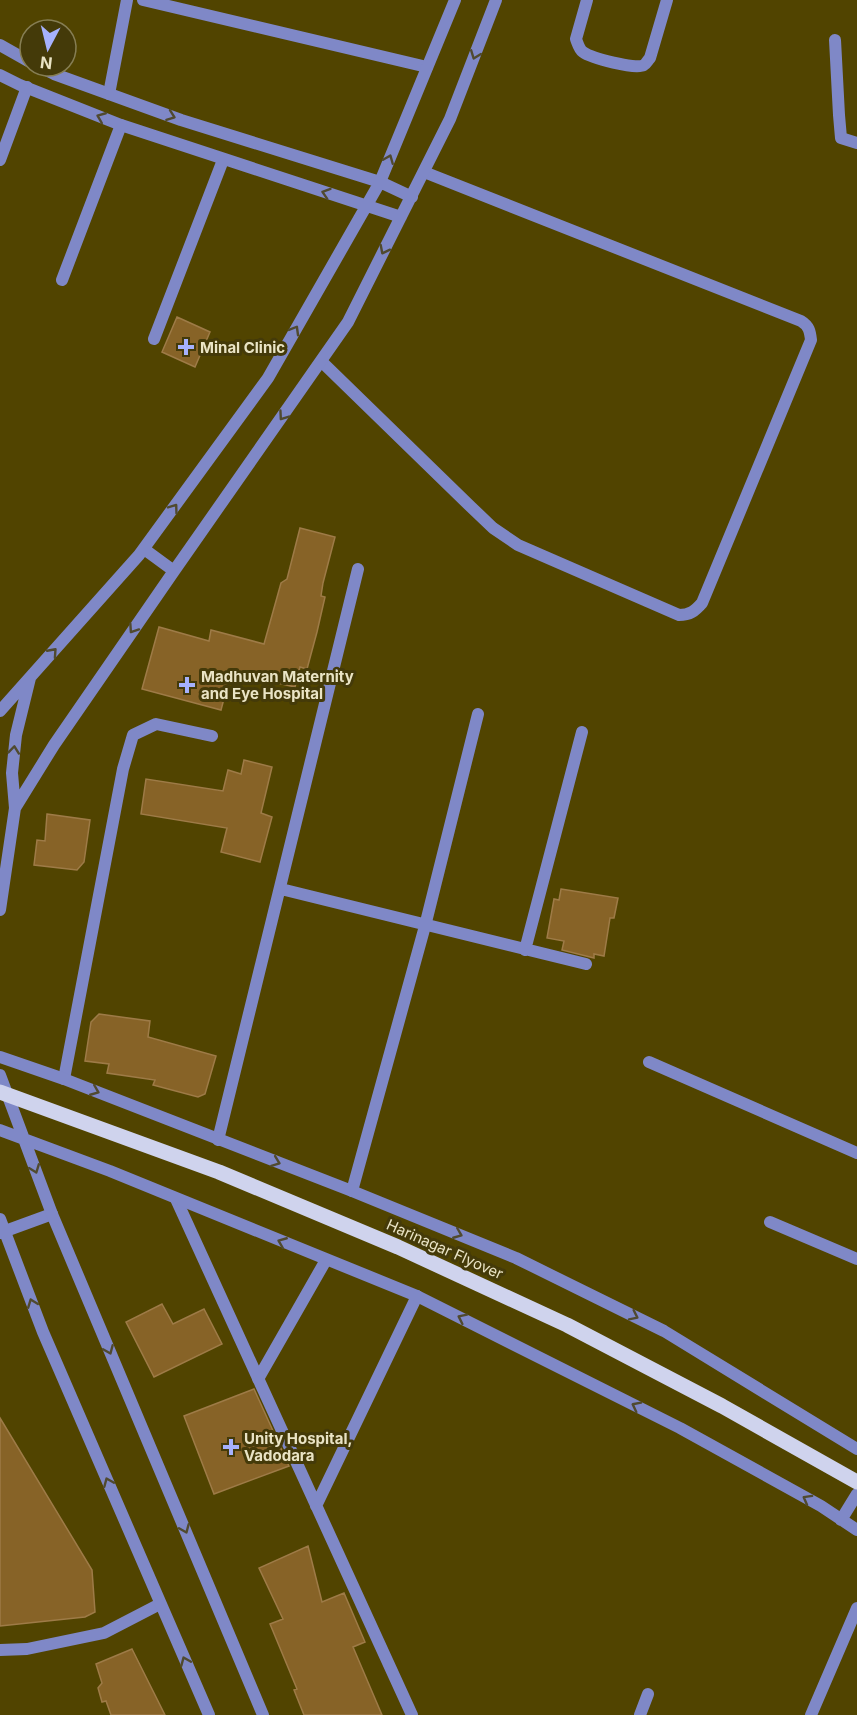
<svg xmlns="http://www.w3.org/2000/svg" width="857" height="1715" viewBox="0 0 857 1715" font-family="Inter,sans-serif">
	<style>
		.building { fill: #876327; stroke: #9e7b47; stroke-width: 1.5 }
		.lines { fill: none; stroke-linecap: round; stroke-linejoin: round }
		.service { stroke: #7f88c7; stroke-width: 12 }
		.minor { stroke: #7f88c7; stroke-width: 12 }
		.tertiary { stroke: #7f88c7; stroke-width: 12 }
		.primary-bridge { stroke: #cfd3ed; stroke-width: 15 }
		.oneway { stroke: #504a2f }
		.poi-dot { fill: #a6b1fc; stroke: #443a09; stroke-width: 2 }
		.labels { text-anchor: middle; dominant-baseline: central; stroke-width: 6; stroke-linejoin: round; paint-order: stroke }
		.poi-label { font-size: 15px; font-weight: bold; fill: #eae4c5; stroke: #443a09; text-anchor: start }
		.street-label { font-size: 15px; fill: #eae4c5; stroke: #443a09 }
	</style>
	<rect width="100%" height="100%" fill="#514400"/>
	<path class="building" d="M177,317L210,332L195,367L162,352Z
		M300,528L335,537L323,583L321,596L325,597L317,632L307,669L300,667L295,687L231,672L221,710L142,689L159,627L209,641L211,630L264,644L281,583L287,579Z
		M244,760L272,767L261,813L272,817L260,862L221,852L227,828L141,814L146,779L223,791L228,770L241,774Z
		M47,814L90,820L84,862L77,870L34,865L37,840L45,841Z
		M561,889L618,898L614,918H610L604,956L594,954V958L562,950L564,941L547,938L554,899L559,900Z
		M99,1014L150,1021L148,1037L216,1056L205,1094L198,1097L153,1085L155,1080L107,1073L109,1064L85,1061L91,1022Z
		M162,1304L173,1324L204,1309L222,1344L154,1377L126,1322Z
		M254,1389L289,1466L214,1494L184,1416Z
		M0,1418L92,1570L95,1612L85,1617L0,1626Z
		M308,1546L322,1602L344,1593L365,1642L353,1647L382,1715H304L294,1690L297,1689L270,1624L283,1619L259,1568Z
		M132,1649L165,1715H111L106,1701L102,1702L98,1688L102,1683L96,1664Z"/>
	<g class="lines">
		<path class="service" d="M835,40L839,115L841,138L857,143
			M322,362L471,507L493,528L518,545L679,615C690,615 695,611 702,603L811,340C810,331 809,326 801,321L424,172"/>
		<path class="minor" d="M143,0L427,67
			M587,0L576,39C578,44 579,49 583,52C591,58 636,70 644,65C646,64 648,60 650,58L667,0
			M109,94L127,0
			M0,160L27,87
			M62,280L121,125
			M154,339L223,160
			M281,889L586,964
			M525,950L582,732
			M649,1062L857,1153
			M64,1079L123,769L133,735L156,724L212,736
			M218,1140L358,569
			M352,1191L425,926L478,714
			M176,1199L412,1715
			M770,1222L857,1259
			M0,1233L52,1214
			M258,1379L326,1260
			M316,1506L417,1296
			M0,1650L27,1649L104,1633L160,1604
			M640,1715L648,1694
			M811,1715L857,1608"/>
		<path class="tertiary" d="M0,45L30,62
			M38,66L54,74L181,120L380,182L412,197
			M0,75L20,85L121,125L401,217
			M144,549L174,571
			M0,711L139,555L268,378L380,182L455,0
			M15,808L54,745L174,571L348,322L450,119L496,0
			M0,910L15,808L12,773L16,735L30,678
			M0,1057L64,1079L352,1191L516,1258L664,1331L857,1449
			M0,1075L52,1214L263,1715
			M0,1130L110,1171L417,1296L680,1428L821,1506L857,1530
			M0,1219L43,1332L209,1715
			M841,1520L857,1494"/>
		<path class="primary-bridge" d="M0,1092L219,1172L398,1247L567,1325L722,1406L857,1482"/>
	</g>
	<defs><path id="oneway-chevron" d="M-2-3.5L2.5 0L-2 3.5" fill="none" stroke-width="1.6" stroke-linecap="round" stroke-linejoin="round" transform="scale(1.5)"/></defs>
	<g class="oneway">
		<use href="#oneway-chevron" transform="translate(475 55) rotate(111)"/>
		<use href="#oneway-chevron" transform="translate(171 116) rotate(20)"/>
		<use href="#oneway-chevron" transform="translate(101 117) rotate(-158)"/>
		<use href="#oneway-chevron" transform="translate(389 159) rotate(-68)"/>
		<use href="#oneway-chevron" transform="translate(326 193) rotate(-162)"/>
		<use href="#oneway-chevron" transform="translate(384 250) rotate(117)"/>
		<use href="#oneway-chevron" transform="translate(295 330) rotate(-60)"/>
		<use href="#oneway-chevron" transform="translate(283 416) rotate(125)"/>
		<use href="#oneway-chevron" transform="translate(174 508) rotate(-54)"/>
		<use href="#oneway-chevron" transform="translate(133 629) rotate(124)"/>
		<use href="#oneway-chevron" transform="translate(53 652) rotate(-48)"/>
		<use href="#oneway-chevron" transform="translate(14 750) rotate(-84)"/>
		<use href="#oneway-chevron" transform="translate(95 1091) rotate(22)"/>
		<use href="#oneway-chevron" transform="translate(276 1162) rotate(21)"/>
		<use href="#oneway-chevron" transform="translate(35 1169) rotate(69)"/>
		<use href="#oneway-chevron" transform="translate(458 1234) rotate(22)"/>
		<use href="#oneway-chevron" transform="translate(282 1242) rotate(-158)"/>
		<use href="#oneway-chevron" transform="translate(32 1303) rotate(-111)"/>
		<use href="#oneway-chevron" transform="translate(634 1316) rotate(26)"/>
		<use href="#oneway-chevron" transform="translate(462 1318) rotate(-154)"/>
		<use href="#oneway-chevron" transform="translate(109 1350) rotate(67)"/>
		<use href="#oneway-chevron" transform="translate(636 1406) rotate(-153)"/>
		<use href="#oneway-chevron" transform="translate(108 1482) rotate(-113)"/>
		<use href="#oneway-chevron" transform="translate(807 1499) rotate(-151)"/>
		<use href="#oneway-chevron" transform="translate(185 1529) rotate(67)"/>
		<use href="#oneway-chevron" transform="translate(185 1661) rotate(-113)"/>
	</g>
	<g class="poi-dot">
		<path d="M183 338h6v6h6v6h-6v6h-6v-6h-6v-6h6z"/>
		<path d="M184 676h6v6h6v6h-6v6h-6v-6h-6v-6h6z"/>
		<path d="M228 1438h6v6h6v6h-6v6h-6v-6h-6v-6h6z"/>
	</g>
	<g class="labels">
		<g class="poi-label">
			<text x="200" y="347">Minal Clinic</text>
			<text x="201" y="676">Madhuvan Maternity<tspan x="201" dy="17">and Eye Hospital</tspan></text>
			<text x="244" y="1438">Unity Hospital,<tspan x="244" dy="17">Vadodara</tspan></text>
		</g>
		<g class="street-label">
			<text transform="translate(445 1249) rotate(24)">Harinagar Flyover</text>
		</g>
	</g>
	<g transform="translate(48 48) rotate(187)"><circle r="28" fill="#443a09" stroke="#867e54" stroke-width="1.5"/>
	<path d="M0-4.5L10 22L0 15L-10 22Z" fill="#a6b1fc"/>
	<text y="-9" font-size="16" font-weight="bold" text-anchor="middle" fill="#eae4c5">N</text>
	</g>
</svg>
